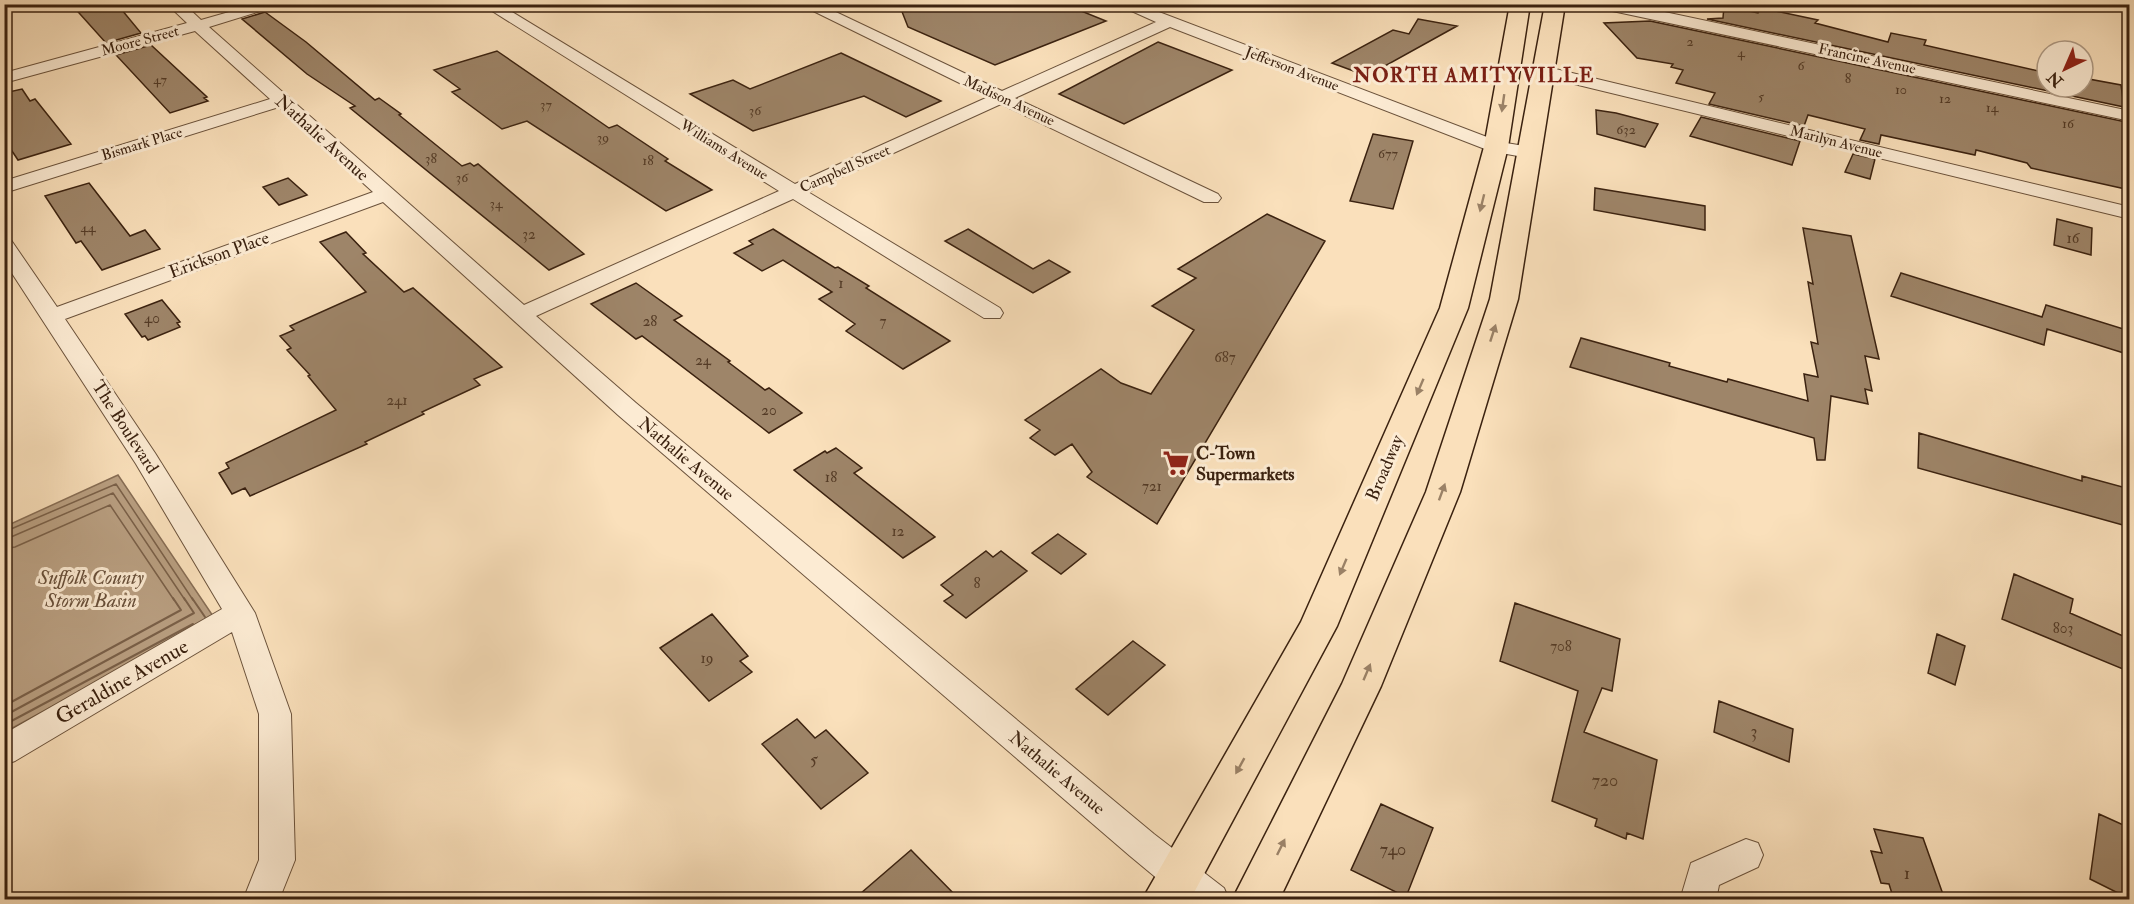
<svg xmlns="http://www.w3.org/2000/svg" width="2134" height="904" viewBox="0 0 2134 904" font-family="'IM FELL Double Pica',serif">
	<style>
		.water { fill: #b99f81; stroke: #876d54; stroke-width: 1.5 }
		.lines { fill: none; stroke-linecap: round; stroke-linejoin: round }
		.shore-far1 { stroke: #7a6048; stroke-width: 1.5 }
		.shore { stroke: #7a6048; stroke-width: 2 }
		.building { fill: #9e8569; stroke: #3b2210; stroke-width: 1.5 }
		.street-casing { stroke: #6b523b; stroke-width: 2 }
		.primary-casing { stroke: #3b2210; stroke-width: 3 }
		.street { fill: #fcebd3; fill-rule: evenodd }
		.primary { fill: #fae0bb; fill-rule: evenodd }
		.oneway { fill: #9a8166 }
		.labels { text-anchor: middle; dominant-baseline: central; stroke-width: 6; stroke-linejoin: round; paint-order: stroke }
		.far-number-label { font-size: 14px; fill: #543b26 }
		.far-street-label { font-size: 15px; fill: #3b2210; stroke: #fcebd3 }
		.number-label { font-size: 15px; fill: #543b26 }
		.street-label { font-size: 18px; fill: #3b2210; stroke: #fcebd3 }
		.poi-label { font-size: 18px; font-weight: bold; fill: #3b2210; stroke: #fcebd3; text-anchor: start }
		.near-number-label { font-size: 18px; fill: #543b26 }
		.far-district-label { font-size: 20px; font-weight: bold; letter-spacing: 1.5px; fill: #7a1f14; stroke: #fcebd3 }
		.water-label { font-size: 20px; font-style: italic; fill: #674e38; stroke: #fcebd3 }
		.near-street-label { font-size: 21px; fill: #3b2210; stroke: #fcebd3 }
	</style>
	<rect width="100%" height="100%" fill="#fae0bb"/>
	<filter id="stains"><feTurbulence type="fractalNoise" baseFrequency=".00333" numOctaves="4"/><feColorMatrix values="0 0 0 0 .2 0 0 0 0 .09 0 0 0 0 .02 0 0 0 .5 -.17"/></filter>
	<radialGradient id="worn" r=".72"><stop offset=".6" stop-color="#630" stop-opacity="0"/><stop offset="1" stop-color="#630" stop-opacity=".3"/></radialGradient>
	<path class="water" d="M118,475L215,619L5,732L4,527Z"/>
	<g class="lines">
		<path class="shore-far1" d="M4,532L116,484L193,600
			M4,540L113,493L185,600
			M4,549L15,547L110,505L174,600"/>
		<path class="shore" d="M192,598L205,617
			M4,706L181,610L173,598
			M4,716L194,613L184,598
			M4,725L193,624"/>
	</g>
	<path class="building" d="M71,4H117L141,33L106,43Z
		M899,4H1064L1106,21L995,65L908,27Z
		M1724,6L1758,13L1761,8L1818,20L1815,23L1888,42L1891,33L1926,40L1924,45L2047,73V87H2083V78L2121,85L2124,107L1707,19L1723,18Z
		M265,12L306,42L375,100L379,98L401,114L399,115L462,166L470,163L474,166L478,164L584,254L549,270L350,108L355,106L307,74L242,19Z
		M1418,19L1457,26L1367,76L1332,63L1393,30L1409,34Z
		M1650,21L2126,122L2130,190L2031,168L2027,163L1976,150L1975,155L1881,135L1879,144L1860,140L1865,129L1808,115L1804,126L1709,104L1715,93L1676,83L1683,70L1671,67L1673,64L1637,58L1604,23Z
		M1158,42L1232,70L1124,124L1059,94Z
		M151,45L207,97L204,98L208,101L170,113L116,55Z
		M497,51L609,128L617,125L668,159L665,161L712,190L666,211L527,121L502,129L452,92L460,89L434,70Z
		M841,53L941,101L906,117L864,96L753,131L690,94L733,80L750,89Z
		M22,89L30,101L35,99L71,144L18,160L4,139V93Z
		M1596,110L1616,113L1658,124L1645,147L1597,134Z
		M1701,117L1800,141L1792,165L1690,136Z
		M1373,134L1413,141L1393,209L1350,201Z
		M1853,154L1875,159L1870,179L1845,172Z
		M288,178L307,195L279,205L263,187Z
		M89,183L130,236L145,230L160,249L102,270L81,241L76,243L45,196Z
		M1595,188L1705,206V230L1594,210Z
		M1267,214L1325,241L1157,524L1087,477L1092,472L1072,444L1055,455L1030,438L1040,430L1025,420L1101,369L1121,383L1151,394L1194,330L1152,306L1196,278L1178,269Z
		M2057,219L2092,228L2091,255L2054,245Z
		M1803,228L1851,236L1879,359L1865,356L1872,391L1865,389L1868,404L1831,396L1825,460H1817L1814,438L1570,367L1581,338L1670,363L1669,366L1727,382L1728,379L1808,401L1804,374L1818,377L1811,342L1818,344L1808,282L1813,284Z
		M773,229L835,268L838,267L869,286L866,288L950,341L903,369L846,331L855,324L819,299L832,292L783,260L762,271L734,253L753,244L749,241Z
		M968,229L1033,269L1049,260L1070,272L1033,293L945,241Z
		M346,232L366,253L363,254L404,292L413,288L502,367L474,379L480,385L422,412L424,414L365,442L367,444L250,496L245,488L232,494L219,473L229,468L226,463L336,410L308,376L310,375L287,350L291,348L280,336L294,330L290,326L366,292L320,242Z
		M1901,273L2042,317L2046,305L2130,331V355L2047,329L2044,345L1891,296Z
		M636,283L682,316L674,320L730,361L728,362L765,390L769,388L802,413L769,433L642,336L636,339L591,304Z
		M162,300L180,322L177,323L180,327L148,340L145,336L142,337L125,314Z
		M1919,433L2082,481V476L2130,489V527L1918,468Z
		M836,448L862,468L854,473L935,537L903,558L794,470L825,451L827,453Z
		M1058,534L1086,554L1061,574L1032,553Z
		M986,551L993,557L1001,551L1027,571L966,618L944,601L953,595L941,585Z
		M2014,574L2073,599L2070,613L2130,639V672L2002,619Z
		M1515,603L1620,639L1612,691L1602,688L1584,732L1657,760L1643,839L1627,833L1626,839L1595,826L1597,819L1552,801L1578,691L1500,661Z
		M712,614L748,656L740,661L752,672L709,701L660,648Z
		M1937,634L1965,646L1955,685L1928,673Z
		M1133,641L1165,665L1108,715L1076,689Z
		M1719,701L1793,729L1789,762L1714,732Z
		M797,719L815,738L826,730L868,773L821,809L762,744Z
		M1381,804L1433,828L1406,897L1351,870Z
		M2099,814L2130,828V899L2090,879Z
		M1874,829L1923,838L1945,900H1894L1889,884L1881,883L1871,851L1882,853Z
		M911,850L960,900H853Z"/>
	<g class="lines">
		<g class="street-casing">
			<path id="street" d="M167,4H184L201,20L257,4H283L209,27L524,305L779,191L481,4H499L795,184L988,97L799,4H819L1002,91L1156,22L1116,4H1138L1500,142L1536,148L1538,152L1536,156L1529,158L1490,151L1170,27L1015,98L1218,194L1221,198L1218,202H1204L1001,104L808,192L1000,308L1003,313L1000,318H984L793,199L536,316L636,403L1154,834L1224,888L1229,900H1183L1130,856L618,415L383,202L65,319L155,453L255,613L291,714L295,860L279,900H243L259,860V714L232,632L15,761L4,765V734L222,609L136,464L4,261V238L11,240L57,307L373,192L279,107L4,193V181L270,99L195,31L4,83V73L187,23Z
				M1596,4H1627L2130,111V121L1603,9Z
				M1543,66L2130,207V219L1537,75L1535,71L1537,67Z
				M1746,839L1758,843L1763,855L1758,867L1719,885L1716,900H1680L1691,863Z"/>
		</g>
		<g class="primary-casing">
			<path id="primary" d="M1510,4H1530L1508,147L1468,308L1337,626L1190,900H1142L1301,622L1440,308L1484,147Z
				M1545,4H1565L1518,299L1460,492L1381,686L1279,900H1232L1342,684L1426,492L1490,299Z"/>
		</g>
		<use href="#street" class="street"/>
		<use href="#primary" class="primary"/>
	</g>
	<defs><path id="oneway-solid" d="M-6-.8H1V-3.2L6.5 0L1 3.2V.8H-6Z" transform="scale(1.5)"/></defs>
	<g class="oneway">
		<use href="#oneway-solid" transform="translate(1503 103) rotate(98)"/>
		<use href="#oneway-solid" transform="translate(1482 203) rotate(104)"/>
		<use href="#oneway-solid" transform="translate(1493 333) rotate(-72)"/>
		<use href="#oneway-solid" transform="translate(1420 387) rotate(113)"/>
		<use href="#oneway-solid" transform="translate(1442 492) rotate(-70)"/>
		<use href="#oneway-solid" transform="translate(1343 567) rotate(113)"/>
		<use href="#oneway-solid" transform="translate(1367 672) rotate(-67)"/>
		<use href="#oneway-solid" transform="translate(1240 766) rotate(119)"/>
		<use href="#oneway-solid" transform="translate(1281 847) rotate(-64)"/>
	</g>
	<defs>
		<g id="supermarket-bare" transform="scale(2.07)"><path d="M-6-5.5h2.5l.6 2H6L4.5 2H-2.5L-4.4-4H-6ZM-1.5 3.2a1.3 1.3 0 1 0 .1 0ZM3 3.2a1.3 1.3 0 1 0 .1 0Z" fill="#8f2418" stroke="#fcebd3" stroke-width="2.5" paint-order="stroke"/></g>
	</defs>
	<g fill-rule="evenodd">
		<use href="#supermarket-bare" x="1176" y="463"/>
	</g>
	<g class="labels">
		<g class="far-number-label">
			<text x="1690" y="41">2</text>
			<text x="1741" y="52">4</text>
			<text x="1801" y="65">6</text>
			<text x="1848" y="78">8</text>
			<text x="160" y="79">47</text>
			<text x="1901" y="89">10</text>
			<text x="1761" y="96">5</text>
			<text x="1945" y="98">12</text>
			<text x="546" y="104">37</text>
			<text x="1992" y="107">14</text>
			<text x="755" y="110">36</text>
			<text x="2068" y="123">16</text>
			<text x="1626" y="129">632</text>
			<text x="603" y="137">39</text>
			<text x="1388" y="153">677</text>
			<text x="431" y="158">38</text>
			<text x="648" y="160">18</text>
			<text x="462" y="177">36</text>
			<text x="496" y="203">34</text>
			<text x="88" y="227">44</text>
		</g>
		<g class="far-street-label">
			<text transform="translate(140 41) rotate(-15)">Moore Street</text>
			<text transform="translate(1867 59) rotate(12)">Francine Avenue</text>
			<text transform="translate(1292 69) rotate(21)">Jefferson Avenue</text>
			<text transform="translate(1009 101) rotate(25)">Madison Avenue</text>
			<text transform="translate(1836 142) rotate(14)">Marilyn Avenue</text>
			<text transform="translate(142 144) rotate(-17)">Bismark Place</text>
			<text transform="translate(724 150) rotate(32)">Williams Avenue</text>
			<text transform="translate(845 169) rotate(-24)">Campbell Street</text>
		</g>
		<g class="number-label">
			<text x="529" y="234">32</text>
			<text x="2073" y="238">16</text>
			<text x="841" y="283">1</text>
			<text x="152" y="318">40</text>
			<text x="650" y="321">28</text>
			<text x="883" y="321">7</text>
			<text x="1225" y="357">687</text>
			<text x="703" y="360">24</text>
			<text x="397" y="400">241</text>
			<text x="769" y="410">20</text>
			<text x="831" y="477">18</text>
			<text x="1152" y="486">721</text>
			<text x="898" y="531">12</text>
			<text x="977" y="583">8</text>
			<text x="2063" y="628">803</text>
			<text x="1561" y="646">708</text>
			<text x="707" y="658">19</text>
		</g>
		<g class="street-label">
			<text transform="translate(322 138) rotate(42)">Nathalie Avenue</text>
			<text transform="translate(219 255) rotate(-20)">Erickson Place</text>
			<text transform="translate(125 427) rotate(57)">The Boulevard</text>
			<text transform="translate(686 459) rotate(40)">Nathalie Avenue</text>
			<text transform="translate(1385 468) rotate(-67)">Broadway</text>
			<text transform="translate(1057 773) rotate(40)">Nathalie Avenue</text>
		</g>
		<g class="poi-label">
			<text x="1196" y="453">C‑Town<tspan x="1196" dy="21">Supermarkets</tspan></text>
		</g>
		<g class="near-number-label">
			<text x="1754" y="731">3</text>
			<text x="814" y="759">5</text>
			<text x="1605" y="780">720</text>
			<text x="1393" y="849">740</text>
			<text x="1907" y="873">1</text>
		</g>
		<g class="far-district-label">
			<text x="1474" y="75">NORTH AMITYVILLE</text>
		</g>
		<g class="water-label">
			<text x="91" y="577">Suffolk County<tspan x="91" dy="23">Storm Basin</tspan></text>
		</g>
		<g class="near-street-label">
			<text transform="translate(122 682) rotate(-30)">Geraldine Avenue</text>
		</g>
	</g>
	<rect width="2134" height="904" fill="none" stroke="#fae0bb" stroke-width="24"/>
	<rect x="6" y="6" width="2122" height="892" fill="none" stroke="#3b2210" stroke-width="3"/>
	<rect x="12" y="12" width="2110" height="880" fill="none" stroke="#3b2210" stroke-width="1.5"/>
	<g transform="translate(2065 69) rotate(224)"><circle r="28" fill="#fcebd3" stroke="#af9b85" stroke-width="1.5"/>
	<path d="M0-4.5L10 22L0 15L-10 22Z" fill="#8f2418"/>
	<text y="-9" font-size="16" font-weight="bold" text-anchor="middle" fill="#3b2210">N</text>
	</g>
	<rect width="100%" height="100%" filter="url(#stains)"/>
	<rect width="100%" height="100%" fill="url(#worn)"/>
</svg>
